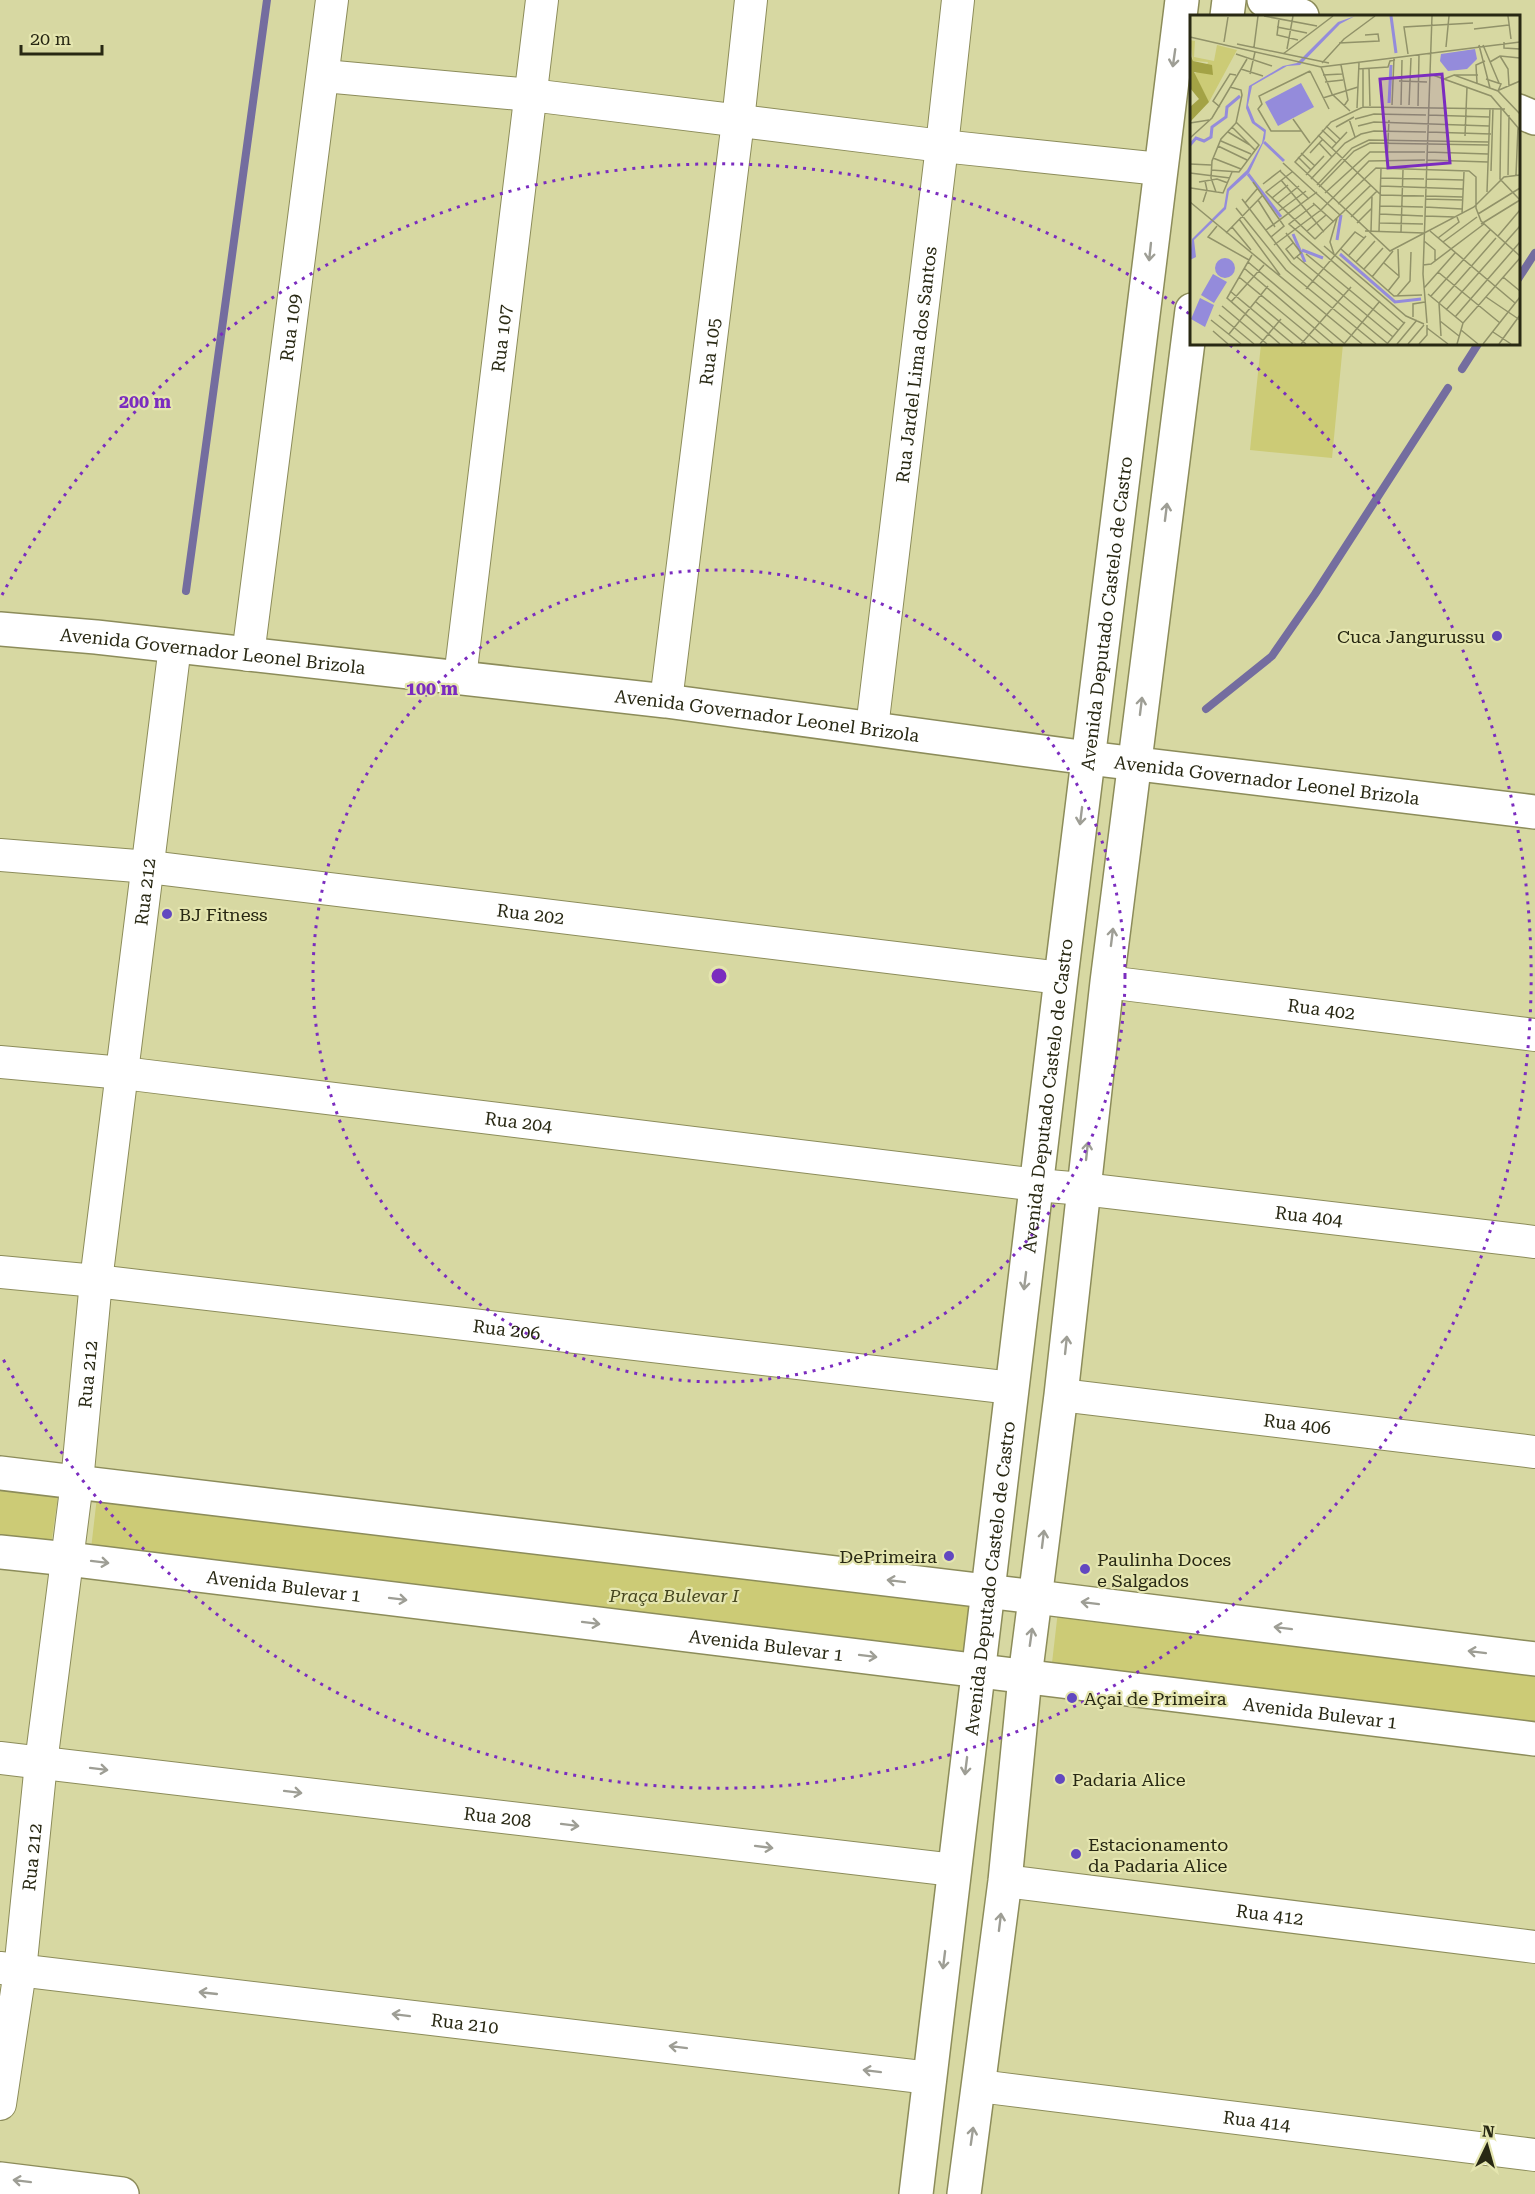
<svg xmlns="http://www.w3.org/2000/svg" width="1535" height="2194" viewBox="0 0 1535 2194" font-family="'Roboto Serif',serif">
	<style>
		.green { fill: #cccb76 }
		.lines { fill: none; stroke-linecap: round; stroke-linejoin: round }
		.stream { stroke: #746d9f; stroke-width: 8 }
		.minor-casing { stroke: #8c8c5a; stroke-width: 34 }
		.tertiary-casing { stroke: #8c8c5a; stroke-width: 36 }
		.secondary-casing { stroke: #8c8c5a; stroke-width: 36 }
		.minor { stroke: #fff; stroke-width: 32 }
		.tertiary { stroke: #fff; stroke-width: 33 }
		.secondary { stroke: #fff; stroke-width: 33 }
		.oneway { stroke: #9e9e95 }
		.ring { fill: none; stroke: #7b2cbf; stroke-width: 3; stroke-dasharray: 3 6 }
		.poi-dot { fill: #6248c0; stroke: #e4e5af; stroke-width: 2 }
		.labels { text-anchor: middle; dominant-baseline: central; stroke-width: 4.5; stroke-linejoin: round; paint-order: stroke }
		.street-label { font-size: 18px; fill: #282813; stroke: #e4e5af }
		.poi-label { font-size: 18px; fill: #282813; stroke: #e4e5af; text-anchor: start }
		.park-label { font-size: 18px; font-style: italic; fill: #46461f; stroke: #e4e5af }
		.inset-river { fill: none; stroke: #948bdb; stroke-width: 3 }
		.inset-road { fill: none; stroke: #919269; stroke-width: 1.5 }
		.view { fill: #7b2cbf; fill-opacity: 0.15; stroke: #7b2cbf; stroke-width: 3 }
		.inset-edge { fill: none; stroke: #282813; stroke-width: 3 }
		.centre { fill: #7b2cbf; stroke: #e4e5af; stroke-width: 3 }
		.ring-label { font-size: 18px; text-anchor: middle; font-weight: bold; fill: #7b2cbf; stroke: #e4e5af; stroke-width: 4.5; stroke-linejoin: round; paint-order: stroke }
	</style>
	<rect width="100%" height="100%" fill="#d7d8a2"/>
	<path class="green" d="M1261,344H1343L1332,458L1250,450Z
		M0,1483L59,1489L51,1545L0,1539Z
		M97,1497L973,1604L966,1656L91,1549Z
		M1058,1611L1535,1668V1723L1052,1663Z"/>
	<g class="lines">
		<path class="stream" d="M1518,279L1535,253
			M1462,369L1478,344
			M186,591L267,0
			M1206,709L1272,656L1315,594L1448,388"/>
		<g class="minor-casing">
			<g id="minor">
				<path d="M324,76L531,95L942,146L1160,169"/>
				<path id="s1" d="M248,655L332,0"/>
				<path id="s2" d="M460,678L542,0"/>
				<path id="s3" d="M666,701L738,121L751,0"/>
				<path id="s4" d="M872,728L942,146L958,0"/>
				<path id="s5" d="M0,855L149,867L1061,978"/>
				<path id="s6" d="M1107,982L1535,1035"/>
				<path id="s7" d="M0,1062L123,1073L1037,1185L1083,1189L1535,1242"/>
				<path id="s8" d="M0,1272L96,1281L1012,1388"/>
				<path id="s9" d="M1061,1395L1535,1452"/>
				<path id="s10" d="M0,1758L954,1870"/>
				<path id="s11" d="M1005,1881L1535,1947"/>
				<path id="s12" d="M0,1968L930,2078"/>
				<path id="s13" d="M979,2086L1535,2155"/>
				<path id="s14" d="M0,2104L20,1971L41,1763L77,1482L96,1281L175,646"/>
			</g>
		</g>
		<g class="tertiary-casing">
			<g id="tertiary">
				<path d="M1264,0L1302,16"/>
				<path d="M1518,111L1535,118"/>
				<path id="s15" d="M0,629L96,637L666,701L1088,758L1535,812"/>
				<path d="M0,1473L1036,1597L1535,1659"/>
				<path id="s16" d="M0,1552L68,1559L1535,1739"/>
				<path d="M0,2179L122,2194"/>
			</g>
		</g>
		<g class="secondary-casing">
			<g id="secondary">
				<path d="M1227,16L1229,0"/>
				<path id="s17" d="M916,2194L1061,978L1182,0"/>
				<path d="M964,2194L1005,1881L1025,1677L1061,1395L1107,982L1192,310"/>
			</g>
		</g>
		<use href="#minor" class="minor"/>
		<use href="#tertiary" class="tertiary"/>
		<use href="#secondary" class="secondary"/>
	</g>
	<defs><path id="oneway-shaft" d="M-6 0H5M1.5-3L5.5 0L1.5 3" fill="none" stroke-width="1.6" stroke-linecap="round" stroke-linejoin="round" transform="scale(1.5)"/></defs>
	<g class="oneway">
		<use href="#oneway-shaft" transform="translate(1174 58) rotate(98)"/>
		<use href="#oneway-shaft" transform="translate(1150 252) rotate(96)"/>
		<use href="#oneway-shaft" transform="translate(1166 512) rotate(-83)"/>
		<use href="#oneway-shaft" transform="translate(1141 706) rotate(-83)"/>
		<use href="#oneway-shaft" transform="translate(1081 816) rotate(97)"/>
		<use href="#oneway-shaft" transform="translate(1112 937) rotate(-83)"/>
		<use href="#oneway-shaft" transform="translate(1087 1151) rotate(-84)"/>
		<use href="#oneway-shaft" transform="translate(1025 1281) rotate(97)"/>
		<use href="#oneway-shaft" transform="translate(1066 1345) rotate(-84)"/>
		<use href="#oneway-shaft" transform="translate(1043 1539) rotate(-83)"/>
		<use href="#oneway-shaft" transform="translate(100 1562) rotate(7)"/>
		<use href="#oneway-shaft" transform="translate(896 1581) rotate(-173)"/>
		<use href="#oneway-shaft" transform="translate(398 1599) rotate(7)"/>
		<use href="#oneway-shaft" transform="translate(1090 1603) rotate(-173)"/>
		<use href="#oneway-shaft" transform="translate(591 1623) rotate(7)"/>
		<use href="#oneway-shaft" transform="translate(1283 1628) rotate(-173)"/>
		<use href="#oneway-shaft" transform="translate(1031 1637) rotate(-82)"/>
		<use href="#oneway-shaft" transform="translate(1477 1652) rotate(-173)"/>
		<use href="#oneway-shaft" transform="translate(868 1656) rotate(7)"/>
		<use href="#oneway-shaft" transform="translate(966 1766) rotate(97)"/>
		<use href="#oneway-shaft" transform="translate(99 1769) rotate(7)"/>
		<use href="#oneway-shaft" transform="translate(293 1792) rotate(7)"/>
		<use href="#oneway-shaft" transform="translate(570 1825) rotate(7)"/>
		<use href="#oneway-shaft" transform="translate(764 1847) rotate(7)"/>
		<use href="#oneway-shaft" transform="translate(1000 1922) rotate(-83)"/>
		<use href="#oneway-shaft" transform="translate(944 1960) rotate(97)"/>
		<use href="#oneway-shaft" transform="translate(208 1993) rotate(-174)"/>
		<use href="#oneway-shaft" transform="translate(401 2015) rotate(-173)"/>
		<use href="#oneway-shaft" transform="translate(678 2047) rotate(-173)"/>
		<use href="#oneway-shaft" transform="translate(872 2071) rotate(-173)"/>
		<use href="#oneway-shaft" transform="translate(972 2136) rotate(-82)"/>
		<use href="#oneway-shaft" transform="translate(22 2181) rotate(-173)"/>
	</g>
	<g class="ring">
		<circle cx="719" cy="976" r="406"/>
		<path d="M2 595A812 812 0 0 1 1191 315M1230 345A812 812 0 1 1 2 1357"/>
	</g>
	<g class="poi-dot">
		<circle cx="1497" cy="636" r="6"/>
		<circle cx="167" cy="914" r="6"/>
		<circle cx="949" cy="1556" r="6"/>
		<circle cx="1085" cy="1569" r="6"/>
		<circle cx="1072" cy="1698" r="6"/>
		<circle cx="1060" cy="1779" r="6"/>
		<circle cx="1076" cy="1854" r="6"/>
	</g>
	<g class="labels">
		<g class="street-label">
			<text stroke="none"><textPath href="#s1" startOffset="330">Rua 109</textPath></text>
			<text stroke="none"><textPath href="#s2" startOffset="342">Rua 107</textPath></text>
			<text stroke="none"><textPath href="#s3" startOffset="352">Rua 105</textPath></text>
			<text stroke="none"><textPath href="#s4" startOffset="366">Rua Jardel Lima dos Santos</textPath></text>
			<text stroke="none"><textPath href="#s17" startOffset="1592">Avenida Deputado Castelo de Castro</textPath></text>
			<text stroke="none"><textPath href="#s15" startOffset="214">Avenida Governador Leonel Brizola</textPath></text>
			<text stroke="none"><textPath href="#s15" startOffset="772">Avenida Governador Leonel Brizola</textPath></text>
			<text stroke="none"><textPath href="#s15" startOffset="1276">Avenida Governador Leonel Brizola</textPath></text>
			<text stroke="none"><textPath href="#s14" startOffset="1221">Rua 212</textPath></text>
			<text stroke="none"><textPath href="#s5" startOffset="534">Rua 202</textPath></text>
			<text stroke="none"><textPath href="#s6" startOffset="216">Rua 402</textPath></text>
			<text stroke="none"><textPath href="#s17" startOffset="1106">Avenida Deputado Castelo de Castro</textPath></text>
			<text stroke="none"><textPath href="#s7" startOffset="522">Rua 204</textPath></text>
			<text stroke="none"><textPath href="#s7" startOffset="1318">Rua 404</textPath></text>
			<text stroke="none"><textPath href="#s8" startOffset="510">Rua 206</textPath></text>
			<text stroke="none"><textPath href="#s14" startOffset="735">Rua 212</textPath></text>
			<text stroke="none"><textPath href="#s9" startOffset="238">Rua 406</textPath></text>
			<text stroke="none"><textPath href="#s17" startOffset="620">Avenida Deputado Castelo de Castro</textPath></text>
			<text stroke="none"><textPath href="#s16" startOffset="286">Avenida Bulevar 1</textPath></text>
			<text stroke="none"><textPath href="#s16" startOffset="772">Avenida Bulevar 1</textPath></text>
			<text stroke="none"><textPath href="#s16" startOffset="1330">Avenida Bulevar 1</textPath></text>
			<text stroke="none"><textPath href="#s10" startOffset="501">Rua 208</textPath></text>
			<text stroke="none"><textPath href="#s14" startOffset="249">Rua 212</textPath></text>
			<text stroke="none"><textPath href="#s11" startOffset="267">Rua 412</textPath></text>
			<text stroke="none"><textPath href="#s12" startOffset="468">Rua 210</textPath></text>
			<text stroke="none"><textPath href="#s13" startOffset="280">Rua 414</textPath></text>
		</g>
		<g class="poi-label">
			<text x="1485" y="636" text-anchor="end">Cuca Jangurussu</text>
			<text x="179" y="914">BJ Fitness</text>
			<text x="937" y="1556" text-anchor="end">DePrimeira</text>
			<text x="1097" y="1559">Paulinha Doces<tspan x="1097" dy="21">e Salgados</tspan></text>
			<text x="1084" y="1698">Açai de Primeira</text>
			<text x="1072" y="1779">Padaria Alice</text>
			<text x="1088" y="1844">Estacionamento<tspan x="1088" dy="21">da Padaria Alice</tspan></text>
		</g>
		<g class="park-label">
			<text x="674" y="1595">Praça Bulevar I</text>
		</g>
	</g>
	<g transform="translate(1190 15)">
		<rect width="330" height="330" fill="#d7d8a2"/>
		<path d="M0,25L5,26L4,42L24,46L27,30L47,35L19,87L4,59L10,55L14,58L18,47L3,46Z" fill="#cccb76"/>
		<path d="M0,39L3,46L22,50L23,60L4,57L19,87L0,107V92L9,84L0,73Z" fill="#a3a245"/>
		<path d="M165,1L150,9L110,50L97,51L62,71L58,90L65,107L76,115L75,124L59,158L39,176L36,194L4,225L6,242L0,245L2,224L34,192L37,174L57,155L72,128L74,117L62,108L56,93L59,71L93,51L107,48L148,7ZM285,34L287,44L277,54L258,56L250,46L251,39ZM111,68L124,92L88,111L75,87ZM25 253a10 10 0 1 1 20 0a10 10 0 1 1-20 0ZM23,259L37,267L24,288L11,280ZM10,283L24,290L15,312L1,304Z" fill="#948bdb"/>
		<path class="inset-river" d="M201,1L206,38M199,88L201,50M74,127L94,146M0,130L6,123L14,126L21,122L22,112L36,102L37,92L50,81M58,159L91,202M103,219L115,247M147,225L151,200M112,235L133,243M150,239L205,287L231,284"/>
		<path class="inset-road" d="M74,1L127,11M318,1L321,24M89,4L87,20L108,25M87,12L117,18M284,14L319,10M0,22L131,52L330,27M34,27L38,2M314,27V33L330,34M149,28L189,26L188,19L175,20M47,29L139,48M289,30L300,73M293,30L309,68M64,32L68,1M256,32L259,1M97,34L103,1M46,39L82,51M93,39L143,1M218,39L214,12L283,8M310,41L318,54L319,71M300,47L310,41L330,43M132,48L154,24L185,1M151,50L158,85L154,91M131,52L142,79L160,96M179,53L180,91M51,54L73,61M168,54L198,52L200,46L205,45M120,56L139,94M60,59L65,37M240,59L301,81L330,115M133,60L152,59M264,60H288M254,64L264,60L308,76L330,99M296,64L311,69L308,76M209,66L237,67M135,67L153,65M287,68L286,50L295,46M309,75L330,66M133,83L168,72M202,90L204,43M211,90L212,45M219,90L221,43M228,91L229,40M30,92L23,86L40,59L46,60M173,92V54M167,93L169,48M311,94L310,164L330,185M315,94L173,92L141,107L105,147L200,236L284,192L314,162L330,160M238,100L299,102M103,104L120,128M159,104L165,122M165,104L184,99L236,100M0,108L19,105M136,111L150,124M168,111L184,107L299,111M42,112L65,135M146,112L164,102M132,115L146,128M111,116H81L68,94L72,89L69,81L120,56M38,117L60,130M238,117L301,119M128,120L191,180L234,181M275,121L277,72M0,123L22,103L57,44M31,126L61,139M129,128L142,142M28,131L57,145M142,133L157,117M237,137L298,139M111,138L125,151M120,138L133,124M108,142L121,155M23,143L51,154M237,145L298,147M197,147L199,105M93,148L150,200M0,149L21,150M21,155L49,157L69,130L46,107M90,156L119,184M301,156L303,93M102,157L76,177L125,224M0,158L40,163M116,160L134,141M318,160L319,100M326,160L328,112M191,163L234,164M121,164L155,128L171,119L184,116L236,117M236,164L273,165M91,165L134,217M9,167L27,164L38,168M63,167L94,211L81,222M73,169L91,155M127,170L162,133L179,125L299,127M191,171L273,174M129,172L164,136L180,128L298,130M1,173L33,178L42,157M26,177L21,163L22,146L31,124L46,108L52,80L51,75L40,72M297,177L300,93M135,178L180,137H235M236,181L273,182M82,183L98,170M52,184L101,248L197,328M236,184L273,185M68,185L85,212M0,187L172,329M13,187L17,175L15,166M55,188L67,174M88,188L109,171M123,188L144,207M125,189L99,209L214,308M148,189L186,153L279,156L286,162V193L291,206L330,241M190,191L233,192M235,192L272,194M46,193L96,255L186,329M89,196L116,176M190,199L233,201M272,199L274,157M288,199L330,173M235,201L265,202M161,202L187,176M49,204L90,260M167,208L182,193M190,208L233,209M291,209L330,185M27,211L18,222L59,245M42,212L61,235M76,215L127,177M117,216L136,200M175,216L234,218M181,216L182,181M189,216L191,154M240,216L325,288M211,217L213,155M36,218L72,181M96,218L111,238L104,244L96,234L103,228M308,221L330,195M248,223L269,207L267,202M125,224L181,170M234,226L245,235V246M253,227L287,202M84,230L131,195L179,146L235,145M134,231L216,301L234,309M151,234L204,281L232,280M116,239L208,315M144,239L140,227L147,203M62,240L37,283L90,329M159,240L176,221M107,242L203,322M58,247L155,329M166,247L185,226M194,248L209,261M233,250L241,249L294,209M54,253L143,329M174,254L193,233M248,257L310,308M49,262L130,329M182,262L203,236M313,262L330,276M234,273L265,238M116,274L165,217L174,223M40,276L103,329M198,276L209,262L208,234M238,279L273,308M207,281L220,266L221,237M241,281L300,215M296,282L330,305M41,287L74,250M66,287L116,329M32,291L77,329M256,295L330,211M29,300L64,329M223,302V289L235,287M265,302L330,227M21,305L51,329M250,306L269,321M237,308L233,259L242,1M237,313L258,329M271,315L288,329M23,316L38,329M303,317L321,329M39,319L78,271M251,321L249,288L306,223M70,329L91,304M111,329L161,272M154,329L190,286M197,329L215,307M207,329L227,305M218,329L234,310M229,329L237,320V310M267,329L273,308L330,243M293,329L330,282M309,329L330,300"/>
		<path class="view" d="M252,59L260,148L198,153L190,64Z"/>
		<rect width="330" height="330" class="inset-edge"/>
	</g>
	<circle cx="719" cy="976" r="9" class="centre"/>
	<g class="ring-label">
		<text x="145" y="408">200 m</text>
		<text x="432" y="695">100 m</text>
	</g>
	<g transform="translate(1487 2146) rotate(5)" stroke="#e4e5af" stroke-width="4.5" paint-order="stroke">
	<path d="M0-4.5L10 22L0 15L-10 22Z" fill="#282813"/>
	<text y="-9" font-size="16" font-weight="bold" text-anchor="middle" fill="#282813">N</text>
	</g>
	<path d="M21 45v9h81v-9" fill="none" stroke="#282813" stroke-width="3"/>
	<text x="30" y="45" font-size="18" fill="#282813" stroke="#e4e5af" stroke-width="4.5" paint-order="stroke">20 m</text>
</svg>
